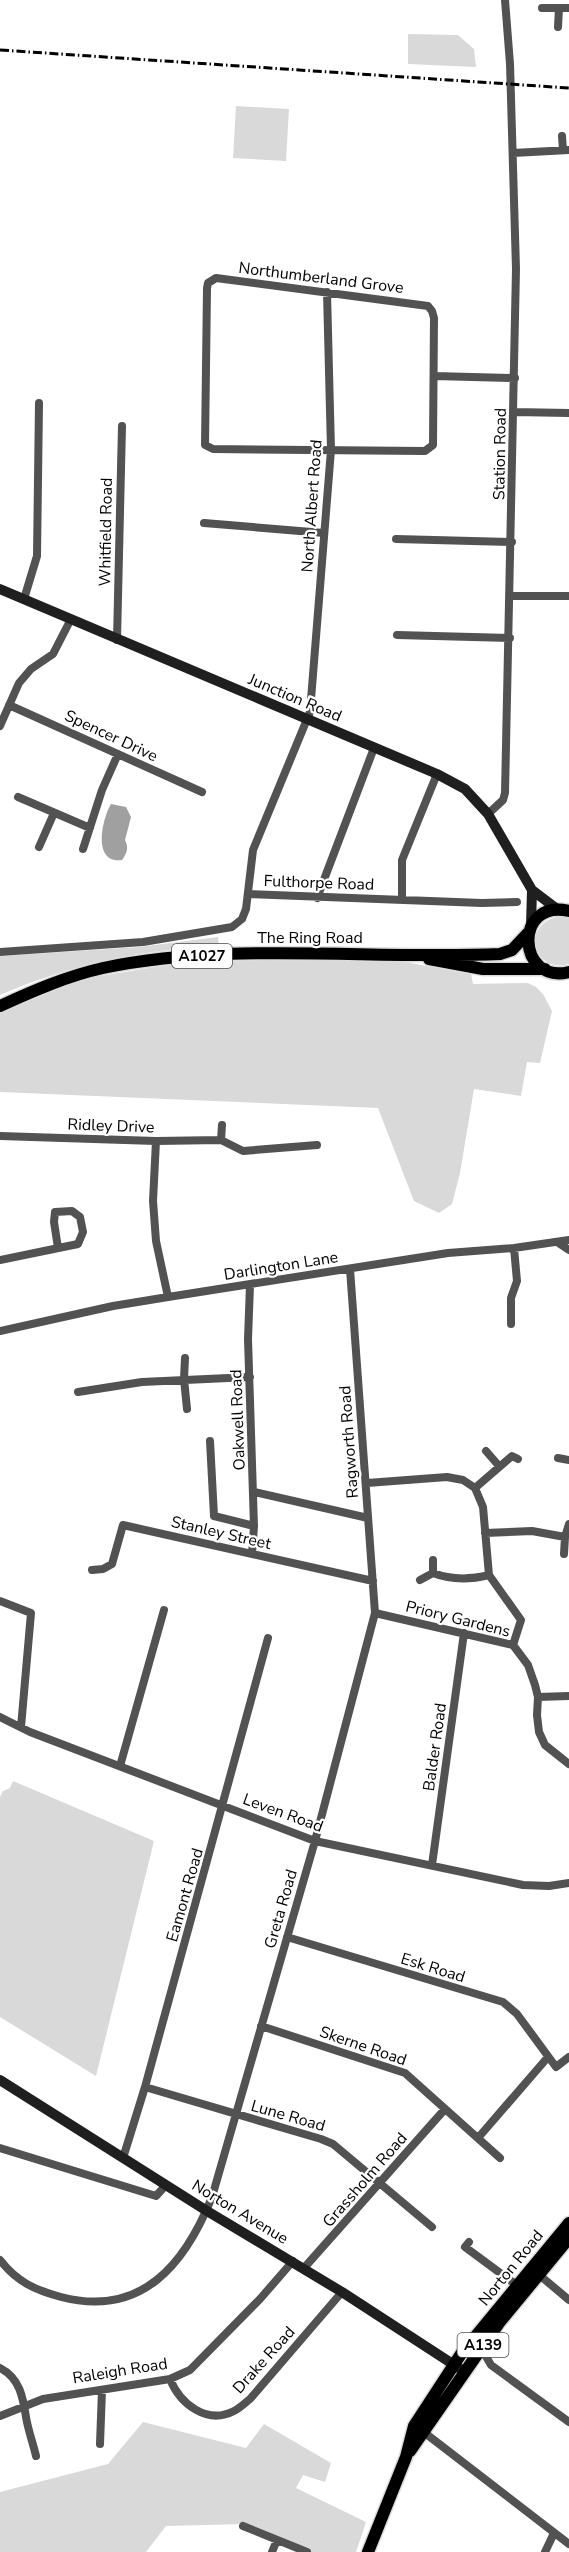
<svg xmlns="http://www.w3.org/2000/svg" width="569" height="2552" viewBox="0 0 569 2552" font-family="'Nunito Sans',sans-serif">
	<style>
		.green { fill: #d9d9d9 }
		.water { fill: #a0a0a0 }
		.lines { fill: none; stroke-linecap: round; stroke-linejoin: round }
		.primary-casing { stroke: #dbdbdb; stroke-width: 15 }
		.street { stroke: #525252; stroke-width: 8 }
		.secondary { stroke: #1f1f1f; stroke-width: 10 }
		.primary { stroke: #000; stroke-width: 12 }
		.rail { stroke: #000; stroke-width: 3; stroke-dasharray: 9 3 1.5 3; stroke-linecap: butt }
		.labels { text-anchor: middle; dominant-baseline: central; stroke-width: 4.5; stroke-linejoin: round; paint-order: stroke }
		.shield { fill: #fff; stroke: #4c4c4c; stroke-width: 1.5 }
		.shield-label { font-size: 15px; font-weight: bold; fill: #000 }
		.street-label { font-size: 16px; fill: #000; stroke: #fff }
	</style>
	<rect width="100%" height="100%" fill="#fff"/>
	<path class="green" d="M408,34L458,35L474,49L476,67L408,64Z
		M236,106L289,109L286,161L233,158Z
		M562,916L569,918V964C531,974 521,921 562,916Z
		M218,937L219,947C143,948 70,965 0,995V956L139,947Z
		M261,960L399,961L471,974L473,984L528,983L536,987L543,994L552,1011L540,1063L527,1062L521,1096L474,1089L460,1173L452,1204L439,1213L414,1201L378,1108L0,1092V1013L82,979L174,964Z
		M13,1781L154,1841L96,2076L0,2017V1797L3,1791L10,1788Z
		M143,2422L246,2448L264,2424L331,2463L325,2482L303,2475L296,2488L366,2522L356,2552H312L244,2524L166,2526L146,2552H0V2492L108,2464Z"/>
	<path class="water" d="M111,804L126,807L131,817L125,840C129,848 127,853 122,860C92,864 102,819 111,804Z"/>
	<g class="lines">
		<g class="primary-casing">
			<path id="primary" d="M569,911C513,898 517,985 569,972
				M429,959L483,969H545
				M0,1006C33,991 67,976 103,968C233,941 369,960 500,954L512,950L528,933
				M410,2451L499,2323L569,2238
				M368,2552L406,2457L414,2426L461,2354L569,2223"/>
		</g>
		<path class="street" d="M542,8H569
			M558,27L559,8
			M562,136L563,150
			M513,153L569,150
			M216,278L428,306L432,311L434,318L433,445L425,451L213,449L205,445L207,288L208,283Z
			M434,376L515,378
			M514,412L569,413
			M204,523L324,533
			M396,539L512,542
			M511,596H569
			M24,599L37,556L39,403
			M397,635L510,638
			M117,640L122,426
			M9,705L202,792
			M0,726L19,683L31,669L53,654L71,619
			M18,797L90,828
			M488,814L503,800L505,793L516,269L510,64L505,0
			M39,847L54,813
			M83,849L102,790L118,754
			M248,894L482,903L517,902
			M317,898L374,748
			M402,900V860L437,774
			M0,952L143,942L232,927L242,919L246,909L253,850L310,712L331,450L327,292
			M222,1125L221,1140L243,1151L317,1145
			M0,1136L156,1141L221,1140
			M156,1141L153,1201L156,1241L168,1297
			M557,1242L569,1250
			M0,1260L78,1244L83,1232L80,1217L72,1211L55,1212L54,1222L58,1248
			M250,1285L248,1339L254,1526L252,1554
			M511,1324V1298L517,1281L514,1248
			M0,1331L113,1306L168,1297L448,1253L514,1248L569,1240
			M185,1358L184,1379L187,1409
			M78,1392L142,1382L250,1377
			M210,1441L214,1516L254,1526
			M486,1451L499,1466
			M558,1458L569,1460
			M367,1483L447,1477L463,1480L475,1488L483,1507L489,1575L521,1620L513,1645
			M475,1488L512,1456L518,1459
			M254,1492L368,1518
			M485,1533L532,1531L565,1537
			M564,1554L565,1537L569,1524
			M92,1570L103,1569L112,1564L123,1525L373,1581
			M433,1573C451,1580 469,1580 489,1575
			M420,1580L433,1573V1560
			M0,1601L31,1613L21,1727
			M375,1613L513,1645L528,1665L535,1685L538,1697L537,1715L539,1732L545,1745L569,1764
			M538,1697L569,1696
			M0,1717L30,1732L315,1841L523,1885L549,1886L569,1883
			M120,1766L164,1610
			M432,1865L464,1633
			M287,1937L503,2002L517,2014L556,2067L569,2057
			M261,2026L405,2073L500,2158
			M145,2087L321,2139L333,2144L432,2227
			M478,2138L548,2057
			M0,2148L156,2196L166,2185
			M123,2158L145,2087L268,1638
			M469,2242L465,2247L511,2281L517,2284
			M0,2260C17,2282 35,2290 61,2297C142,2318 185,2264 212,2197L315,1841L375,1613L350,1269
			M304,2268L445,2109
			M537,2273L569,2300
			M481,2348L491,2365L569,2422
			M0,2368C20,2378 23,2398 26,2417C28,2430 33,2443 36,2456
			M170,2379C180,2404 207,2425 234,2411C240,2408 245,2403 250,2399L342,2292
			M0,2416L43,2399L170,2379L190,2370L260,2299L293,2261
			M421,2430L569,2544
			M100,2444L102,2390
			M243,2526L307,2552
			M272,2552L277,2540
			M545,2552L554,2533"/>
		<path class="secondary" d="M0,589L437,774L465,789L488,814L532,890L531,926
			M532,890L557,909
			M0,2080L207,2211L342,2292L465,2372"/>
		<use href="#primary" class="primary"/>
		<path class="rail" d="M0,50L569,88"/>
	</g>
	<g class="labels">
		<g class="shield">
			<rect x="172" y="944" width="60" height="24" rx="4.5"/>
			<rect x="457.5" y="2333" width="51" height="24" rx="4.5"/>
		</g>
		<g class="shield-label">
			<text x="202" y="956">A1027</text>
			<text x="483" y="2345">A139</text>
		</g>
		<g class="street-label">
			<text transform="translate(321 278) rotate(7)">Northumberland Grove</text>
			<text transform="translate(500 454) rotate(-89)">Station Road</text>
			<text transform="translate(312 506) rotate(-86)">North Albert Road</text>
			<text transform="translate(106 532) rotate(-89)">Whitfield Road</text>
			<text transform="translate(295 698) rotate(23)">Junction Road</text>
			<text transform="translate(111 736) rotate(25)">Spencer Drive</text>
			<text transform="translate(319 883) rotate(2)">Fulthorpe Road</text>
			<text x="310" y="938">The Ring Road</text>
			<text transform="translate(111 1126) rotate(2)">Ridley Drive</text>
			<text transform="translate(281 1266) rotate(-9)">Darlington Lane</text>
			<text transform="translate(238 1420) rotate(-92)">Oakwell Road</text>
			<text transform="translate(349 1442) rotate(-94)">Ragworth Road</text>
			<text transform="translate(221 1533) rotate(13)">Stanley Street</text>
			<text transform="translate(458 1619) rotate(14)">Priory Gardens</text>
			<text transform="translate(435 1747) rotate(-82)">Balder Road</text>
			<text transform="translate(283 1813) rotate(20)">Leven Road</text>
			<text transform="translate(185 1895) rotate(-74)">Eamont Road</text>
			<text transform="translate(281 1909) rotate(-74)">Greta Road</text>
			<text transform="translate(433 1968) rotate(17)">Esk Road</text>
			<text transform="translate(363 2046) rotate(19)">Skerne Road</text>
			<text transform="translate(288 2116) rotate(16)">Lune Road</text>
			<text transform="translate(365 2180) rotate(-49)">Grassholm Road</text>
			<text transform="translate(240 2212) rotate(31)">Norton Avenue</text>
			<text transform="translate(511 2268) rotate(-51)">Norton Road</text>
			<text transform="translate(264 2360) rotate(-48)">Drake Road</text>
			<text transform="translate(120 2371) rotate(-9)">Raleigh Road</text>
		</g>
	</g>
</svg>
